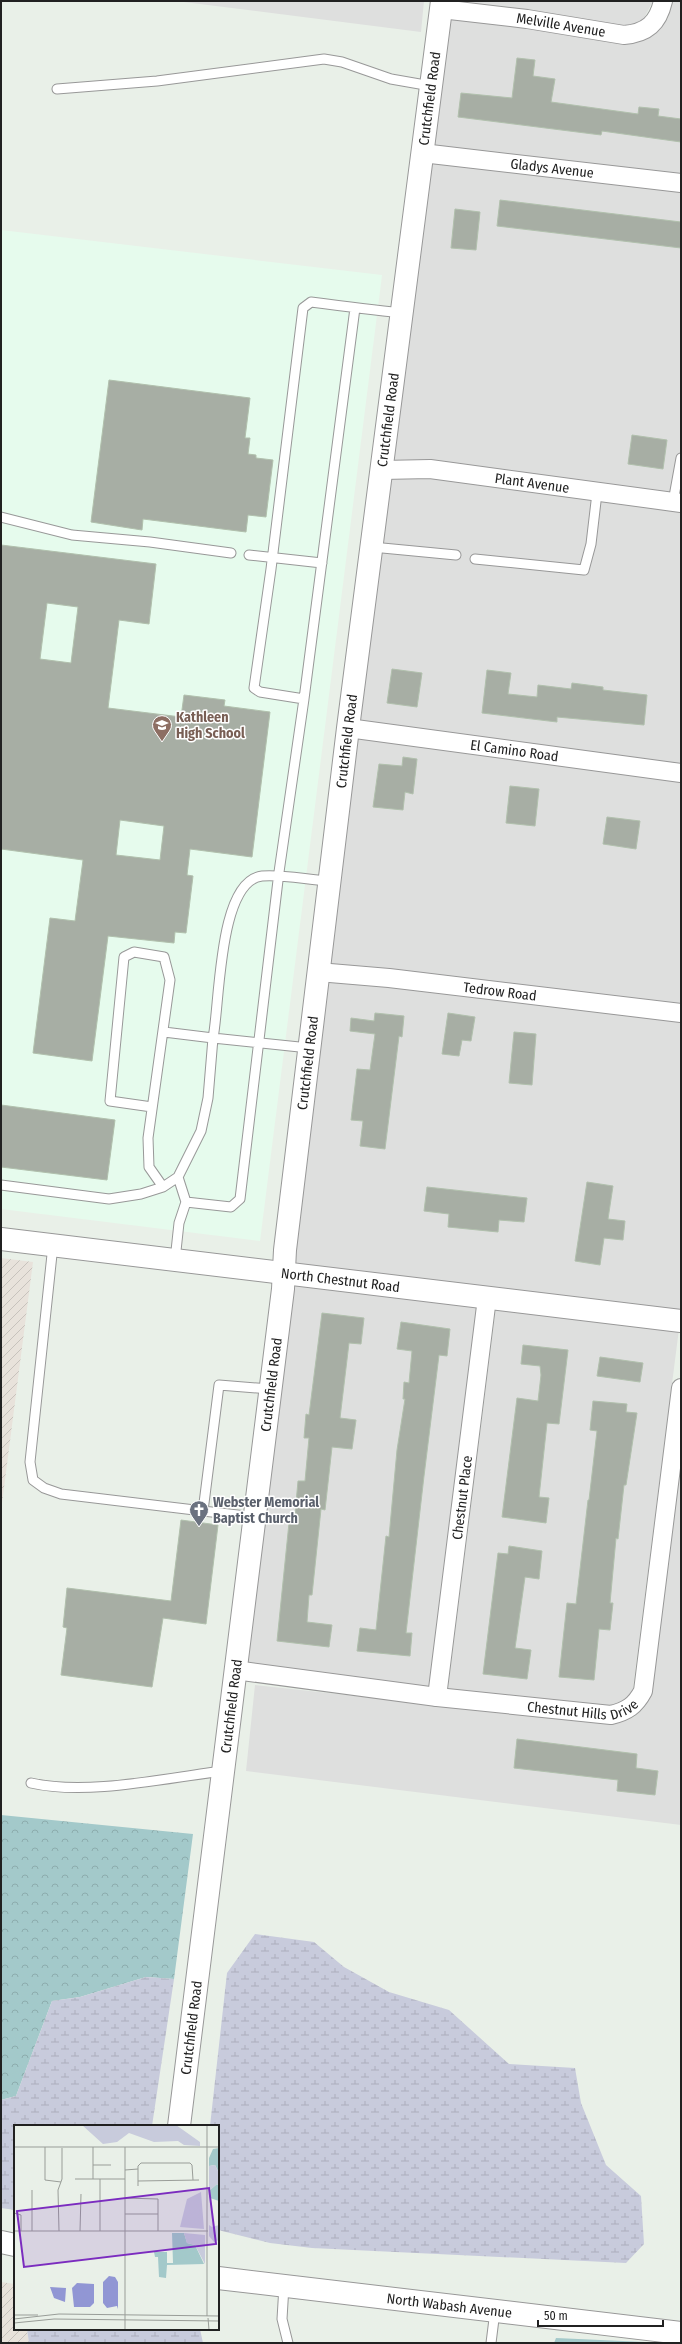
<svg xmlns="http://www.w3.org/2000/svg" width="682" height="2344" viewBox="0 0 682 2344" font-family="'Fira Sans Condensed',sans-serif">
	<style>
		.residential { fill: #dedfde }
		.industrial { fill: url(#industrial-furrows) }
		.education { fill: #e6fbed }
		.forest { fill: url(#forest-crowns) }
		.wetland { fill: url(#wetland-marsh) }
		.building { fill: #a7aea4; stroke: #b1c0ad; fill-rule: evenodd }
		.lines { fill: none; stroke-linecap: round; stroke-linejoin: round }
		.service-casing { stroke: #989898; stroke-width: 11 }
		.minor-casing { stroke: #989898; stroke-width: 20 }
		.tertiary-casing { stroke: #989898; stroke-width: 24 }
		.service { stroke: #fff; stroke-width: 9 }
		.minor { stroke: #fff; stroke-width: 18 }
		.tertiary { stroke: #fff; stroke-width: 22 }
		.labels { text-anchor: middle; dominant-baseline: central; stroke-width: 3; stroke-linejoin: round; paint-order: stroke }
		.street-label { font-size: 14px; fill: #212121; stroke: #fff }
		.education-label { font-size: 14px; font-weight: bold; fill: #785e54; stroke: #fff; text-anchor: start }
		.worship-label { font-size: 14px; font-weight: bold; fill: #5b616d; stroke: #fff; text-anchor: start }
		.inset-road { fill: none; stroke: #999d98; stroke-width: 1 }
		.view { fill: #7b2cbf; fill-opacity: 0.15; stroke: #7b2cbf; stroke-width: 2 }
		.inset-edge { fill: none; stroke: #212121; stroke-width: 2 }
	</style>
	<defs>
		<pattern id="industrial-furrows" width="10" height="10" patternUnits="userSpaceOnUse"><rect width="10" height="10" fill="#e8e2db"/><path d="M-1 1l2-2M0 10L10 0M9 11l2-2" fill="none" stroke="#c7c2bc"/></pattern>
		<pattern id="forest-crowns" width="20" height="18" patternUnits="userSpaceOnUse"><rect width="20" height="18" fill="#a3c9ca"/><path d="M2 6a3 3 0 1 1 6 0M12 15a3 3 0 1 1 6 0" fill="none" stroke="#8cacad"/></pattern>
		<pattern id="wetland-marsh" width="20" height="14" patternUnits="userSpaceOnUse"><rect width="20" height="14" fill="#c8cbdc"/><path d="M1 5h8M5 5V1M11 12h8M15 12V8" fill="none" stroke="#acaebc"/></pattern>
	</defs>
	<rect width="100%" height="100%" fill="#e9f0e8"/>
	<path class="residential" d="M176,1H424L421,32Z
		M653,1L643,20L635,25L625,26L451,2Z
		M673,1H681V174L433,146L449,19L526,27L623,43L639,42L657,32L668,18Z
		M431,163L681,192V495L393,461Z
		M391,478H429L681,512V764L359,720Z
		M357,737L681,781V1005L329,964Z
		M327,981L388,986L681,1022V1312L293,1265Z
		M293,1282L477,1305L429,1687L246,1663Z
		M496,1307L679,1329L633,1688L629,1697L622,1703L609,1707L448,1689Z
		M681,1465V1825L246,1771L255,1685L610,1724L634,1717L644,1708L652,1692Z"/>
	<path class="industrial" d="M1,1258L33,1262L1,1511Z
		M1,2282L15,2284V2329H27L29,2343H1Z"/>
	<path class="education" d="M1,230L382,275L260,1241L1,1209Z"/>
	<path class="forest" d="M1,1815L193,1834L174,1979L146,1977L80,1997L52,2001L16,2096L1,2100Z
		M556,2338L645,2342V2343H554Z"/>
	<path class="wetland" d="M255,1934L314,1942L344,1967L389,1992L449,2010L509,2064L575,2068L581,2103L606,2165L641,2196L644,2244L626,2263L312,2248L270,2243L218,2230V2126H210L227,1973Z
		M146,1977L174,1979L152,2126H15V2210L1,2208V2100L16,2096L52,2001L80,1997Z
		M27,2329H200L203,2343H29Z"/>
	<path class="building" d="M517,58L535,60L533,76L555,79L551,102L638,114L639,107L659,109L658,116L681,119V142L602,131L601,135L458,117L461,93L512,98Z
		M500,200L681,222V248L497,226Z
		M455,209L480,212L476,250L451,248Z
		M109,380L250,398L245,438H250L248,454L256,455V458L273,460L266,517L248,515L246,532L143,519L142,530L91,522Z
		M632,435L667,440L663,469L628,464Z
		M1,545L156,564L149,624L119,620L108,708L181,717L184,695L225,700L224,706L270,712L252,857L190,849L187,875L193,876L186,933L175,932L174,943L108,936L92,1061L33,1053L50,918L75,921L83,860L1,849ZM47,603L78,607L71,663L40,659ZM120,820L164,826L160,860L116,855Z
		M392,669L422,673L417,707L387,703Z
		M487,670L511,673L508,694L537,697L538,685L571,689L572,683L603,687V690L647,695L644,725L557,717V722L482,713Z
		M403,757L417,759L413,794L405,792L403,810L373,807L379,764L402,766Z
		M510,786L539,789L535,826L506,823Z
		M607,817L640,821L636,849L603,844Z
		M375,1013L404,1016L402,1037L399,1036L385,1149L360,1146L363,1121L351,1120L357,1069L370,1070L375,1034L350,1031L351,1018L374,1021Z
		M448,1013L475,1017L471,1041L462,1040L459,1056L442,1054Z
		M514,1032L536,1034L532,1085L509,1083Z
		M1,1105L115,1120L107,1180L1,1167Z
		M587,1182L613,1186L608,1219L625,1221L623,1240L604,1238L600,1265L575,1261Z
		M427,1187L527,1198L524,1222L499,1220L498,1232L448,1227L449,1214L424,1211Z
		M322,1313L364,1318L361,1344L349,1343L340,1418L356,1420L352,1449L332,1447L325,1510L321,1509L312,1595H309L307,1622L332,1625L329,1647L277,1641L290,1513L295,1514L298,1481H305L309,1438H304L306,1414L309,1415Z
		M401,1322L450,1329L447,1356L439,1355L424,1476L406,1633H412L410,1656L357,1651L360,1628L376,1630L386,1536L389,1537L397,1450L405,1399H403L404,1382L409,1383L412,1351L397,1349Z
		M523,1345L568,1350L559,1424L547,1423L539,1497L549,1498L546,1523L502,1517L517,1398L538,1401L541,1375L540,1366L521,1364Z
		M600,1357L643,1363L640,1382L597,1376Z
		M593,1401L627,1404L626,1412L637,1413L626,1485H624L618,1539L616,1538L610,1603H613L610,1630L599,1629L594,1680L559,1677L567,1603L576,1604L588,1500H589L597,1431L590,1430Z
		M181,1520L218,1525L206,1624L163,1618L152,1687L61,1675L67,1628L63,1627L67,1588L171,1601Z
		M509,1546L542,1551L539,1579L525,1577L515,1648L531,1650L527,1679L483,1674L498,1553L508,1554Z
		M517,1739L637,1754L636,1768L658,1771L655,1795L617,1791L618,1780L514,1768Z"/>
	<g class="lines">
		<g class="service-casing">
			<path id="service" d="M57,89L157,81L324,59L342,62L391,79L431,86
				M355,308L304,699L260,692L254,688L271,569L303,308L311,302C341,306 372,310 402,313
				M673,502L681,458
				M1,517L72,535L150,542L231,553
				M372,547L456,555
				M249,555L322,563
				M475,559L584,570L591,544L597,493
				M309,1048L213,1038C220,1004 218,881 262,876C282,874 309,880 330,881
				M152,1107L110,1101L124,957L134,952L164,957L170,980L148,1138L149,1167L163,1187
				M178,1177L186,1202L231,1207L240,1199L279,872L304,699
				M1,1185L109,1199L141,1194L163,1187L178,1177L201,1131L208,1098L213,1038L164,1032
				M53,1245L30,1462L33,1480L44,1488L61,1494L203,1511
				M175,1260L179,1223L186,1202
				M255,1517L203,1511L219,1385L270,1389
				M31,1783C88,1796 165,1778 223,1771
				M284,2286L282,2319L288,2343
				M491,2343L495,2311"/>
		</g>
		<g class="minor-casing">
			<g id="minor">
				<path id="s1" d="M441,9L527,19L624,35C647,33 658,23 663,1"/>
				<path id="s2" d="M422,153L681,183"/>
				<path id="s3" d="M382,470L430,469L681,503"/>
				<path id="s4" d="M348,728L681,773"/>
				<path id="s5" d="M318,972L389,978L681,1013"/>
				<path id="s6" d="M235,1670L437,1697L611,1715C627,1711 635,1706 643,1691L681,1388"/>
				<path id="s7" d="M437,1697L487,1298"/>
			</g>
		</g>
		<g class="tertiary-casing">
			<g id="tertiary">
				<path id="s8" d="M1,1239L681,1321"/>
				<path id="s9" d="M179,2126L283,1289L285,1250L348,728L442,1"/>
				<path d="M1,2242L15,2245"/>
				<path id="s10" d="M218,2278L681,2333"/>
			</g>
		</g>
		<use href="#service" class="service"/>
		<use href="#minor" class="minor"/>
		<use href="#tertiary" class="tertiary"/>
	</g>
	<defs>
		<g id="school-pin" transform="scale(1)"><path d="M0 17L-7.5 6A9.5 9.5 0 1 1 7.5 6Z" fill="#8d6e63" stroke="#fff"/><path d="M0-5L7-2L0 1L-7-2ZM-4 1L0 2.5L4 1V4Q0 6-4 4Z" fill="#fff"/></g>
		<g id="church-pin" transform="scale(1)"><path d="M0 17L-7.5 6A9.5 9.5 0 1 1 7.5 6Z" fill="#6b7280" stroke="#fff"/><path d="M-1.2-6h2.4v3.5h3.3v2.4h-3.3V6h-2.4V-.1h-3.3v-2.4h3.3Z" fill="#fff"/></g>
	</defs>
	<g fill-rule="evenodd">
		<use href="#school-pin" x="162" y="725"/>
		<use href="#church-pin" x="199" y="1510"/>
	</g>
	<g class="labels">
		<g class="street-label">
			<text stroke="none"><textPath href="#s1" startOffset="121">Melville Avenue</textPath></text>
			<text stroke="none"><textPath href="#s9" startOffset="2043">Crutchfield Road</textPath></text>
			<text stroke="none"><textPath href="#s2" startOffset="131">Gladys Avenue</textPath></text>
			<text stroke="none"><textPath href="#s9" startOffset="1719">Crutchfield Road</textPath></text>
			<text stroke="none"><textPath href="#s3" startOffset="151">Plant Avenue</textPath></text>
			<text stroke="none"><textPath href="#s9" startOffset="1395">Crutchfield Road</textPath></text>
			<text stroke="none"><textPath href="#s4" startOffset="168">El Camino Road</textPath></text>
			<text stroke="none"><textPath href="#s5" startOffset="183">Tedrow Road</textPath></text>
			<text stroke="none"><textPath href="#s9" startOffset="1071">Crutchfield Road</textPath></text>
			<text stroke="none"><textPath href="#s8" startOffset="342">North Chestnut Road</textPath></text>
			<text stroke="none"><textPath href="#s9" startOffset="747">Crutchfield Road</textPath></text>
			<text stroke="none"><textPath href="#s7" startOffset="201">Chestnut Place</textPath></text>
			<text stroke="none"><textPath href="#s6" startOffset="351">Chestnut Hills Drive</textPath></text>
			<text stroke="none"><textPath href="#s9" startOffset="423">Crutchfield Road</textPath></text>
			<text stroke="none"><textPath href="#s9" startOffset="99">Crutchfield Road</textPath></text>
			<text stroke="none"><textPath href="#s10" startOffset="233">North Wabash Avenue</textPath></text>
		</g>
		<g class="education-label">
			<text x="176" y="717">Kathleen<tspan x="176" dy="16">High School</tspan></text>
		</g>
		<g class="worship-label">
			<text x="213" y="1502">Webster Memorial<tspan x="213" dy="16">Baptist Church</tspan></text>
		</g>
	</g>
	<g transform="translate(14 2125)">
		<rect width="205" height="205" fill="#e9f0e8"/>
		<path d="M205,23V48L201,40L195,41V33L199,24ZM203,59L205,61V76L196,73L195,66ZM158,108H170L173,118L181,120L190,139L153,140L152,153L145,152L144,132H141L140,127H153V138H159Z" fill="#a3c9ca"/>
		<path d="M68,0H162L186,17V21L170,20L164,16L140,17L115,8L103,17L89,19ZM201,40L205,48V61L203,59L195,66V41ZM187,67L190,104L166,102L173,74ZM195,100L198,102L205,100V115L200,117L195,111ZM170,108L191,110V139L181,120L173,118Z" fill="#c8cbdc"/>
		<path d="M95,151L101,152L104,157V184L103,181L93,183L89,178V157ZM63,158L80,159V178L76,182H60L58,163ZM36,162L52,163L51,177L40,173Z" fill="#9196d4"/>
		<path class="inset-road" d="M193,0V191M0,22H205M31,22V55L47,57M111,22V205M79,40H97M111,45L124,44M61,54H111M79,54V22M86,54V106M124,56L185,55M124,61V41L127,38H176L178,40L179,55M18,65V106M111,73L144,74V106M0,88L7,90V106M111,89H144M0,106H194M45,106L44,65L48,54V23M66,106L67,69M0,190H24M194,193L195,205M0,194L45,189L205,191M0,198L40,194L205,196"/>
		<path class="view" d="M195,63L202,119L10,142L3,86Z"/>
		<rect width="205" height="205" class="inset-edge"/>
	</g>
	<rect width="682" height="2344" fill="none" stroke="#212121" stroke-width="4"/>
	<path d="M538 2320v6h125v-6" fill="none" stroke="#212121" stroke-width="2"/>
	<text x="544" y="2320" font-size="12" fill="#212121" stroke="#ffffff" stroke-width="3" paint-order="stroke">50 m</text>
</svg>
